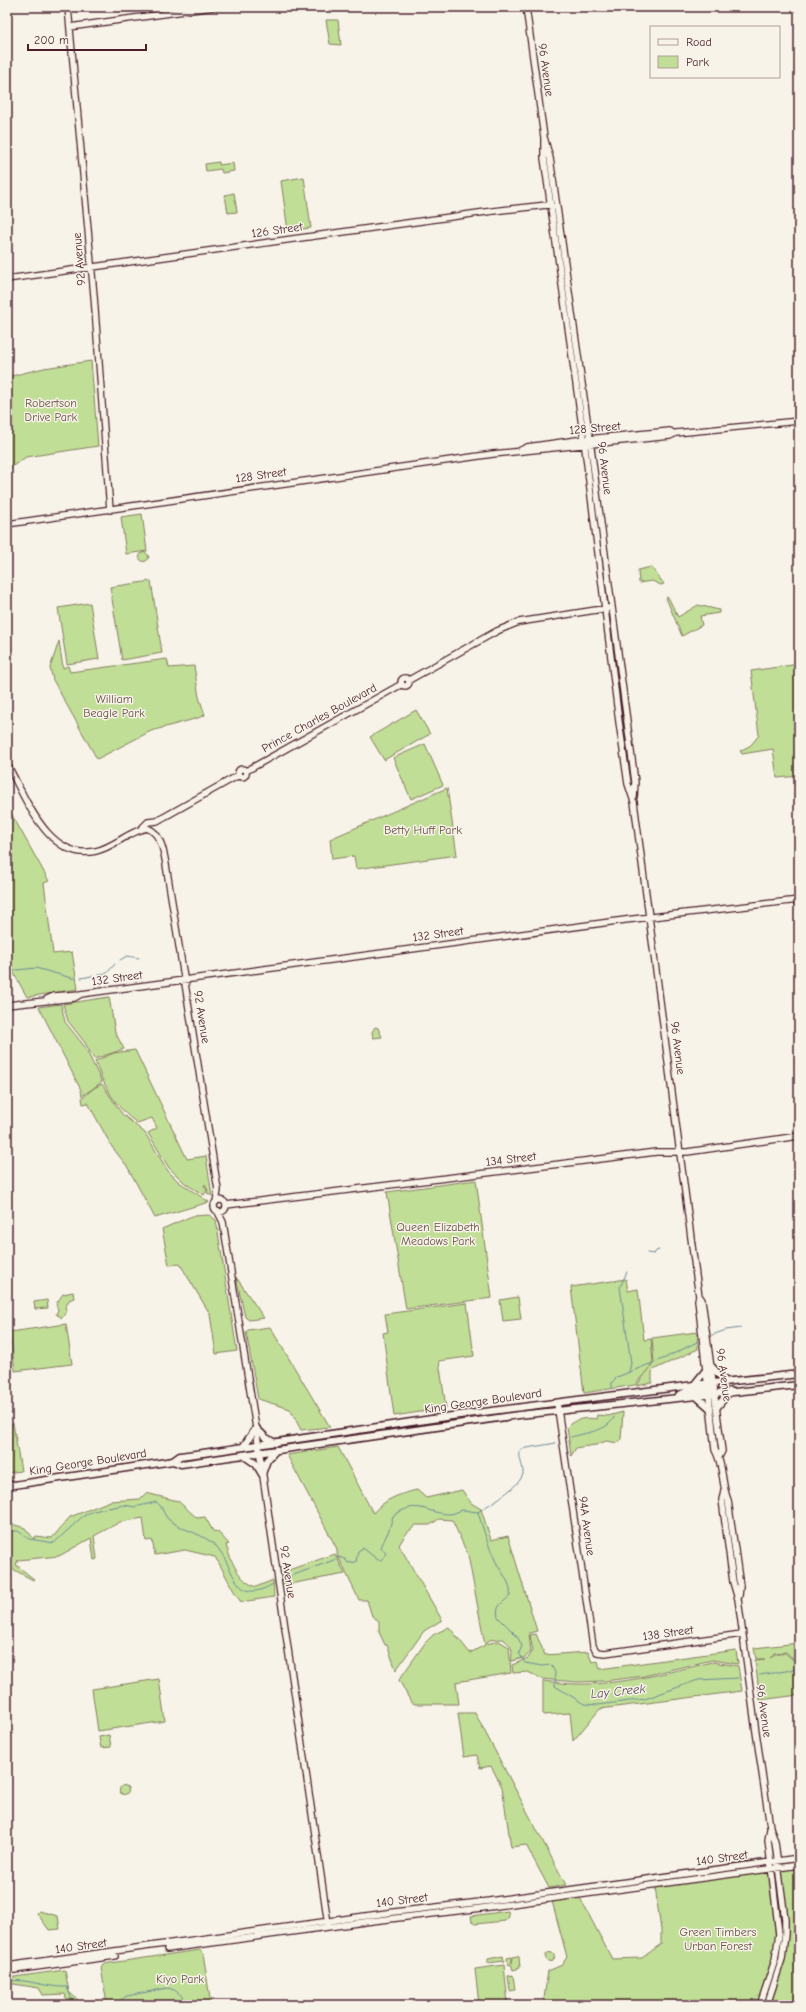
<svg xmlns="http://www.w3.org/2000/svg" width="806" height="2012" viewBox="0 0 806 2012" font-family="'Comic Neue',sans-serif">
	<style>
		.green { fill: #c0de96; stroke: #857e60 }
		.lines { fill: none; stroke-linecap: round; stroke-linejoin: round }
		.stream { stroke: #6d8b98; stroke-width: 1 }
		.secondary-casing { stroke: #4a1f2b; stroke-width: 8 }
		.primary-casing { stroke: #4a1f2b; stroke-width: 9 }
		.secondary { stroke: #f7f3e8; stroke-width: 5.5 }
		.primary { stroke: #f7f3e8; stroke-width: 6 }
		.labels { text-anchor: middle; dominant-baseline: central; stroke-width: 3; stroke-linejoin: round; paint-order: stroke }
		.street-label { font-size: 12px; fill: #4a1f2b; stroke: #f7f3e8 }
		.park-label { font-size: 12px; fill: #684f46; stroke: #f7f3e8 }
		.water-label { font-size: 13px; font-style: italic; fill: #584c58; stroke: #f7f3e8 }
	</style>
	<rect width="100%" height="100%" fill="#f7f3e8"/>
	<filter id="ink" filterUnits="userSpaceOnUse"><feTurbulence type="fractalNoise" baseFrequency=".025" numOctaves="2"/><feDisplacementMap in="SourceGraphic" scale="8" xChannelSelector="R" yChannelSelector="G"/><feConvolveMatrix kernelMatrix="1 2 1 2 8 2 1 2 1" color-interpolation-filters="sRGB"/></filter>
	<g filter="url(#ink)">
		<path class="green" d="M326,20H338L341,45L330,44Z
			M219,162V165L233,163L234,171L222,173L221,169L206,171L205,164Z
			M304,177L311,228L288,231L281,181Z
			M234,193L237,212L228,213L225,195Z
			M91,361L98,446L26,457L7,470V377L44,368Z
			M142,514L147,551L126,554L121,517Z
			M139.5 557a4.5 4.5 0 1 1 9 0a4.5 4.5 0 1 1-9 0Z
			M651,567L664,584L661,585L652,581L639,583L638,570Z
			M151,581L162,653L122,660L110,587Z
			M668,597L678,617L698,605L719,610V613L700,616L702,625L682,636L666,598Z
			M90,603L99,659L67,664L58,608Z
			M59,641L63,668L68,666L70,672L167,659L169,668L194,666L199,697L205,715L198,718L151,731L97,759L53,680L50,668Z
			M799,664V776L777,778L773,749L742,754L740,751L751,745L759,735L751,671Z
			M416,710L430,734L384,760L370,737Z
			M425,744L443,785L411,799L393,758Z
			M447,788L457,855L356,869L354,856L332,859L330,839Z
			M7,806L49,881L44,883L53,954L72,952L78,989L27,997L7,961Z
			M109,997L115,1032L124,1049L94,1059L85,1043L68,1021L63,1004Z
			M61,1004L65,1022L85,1047L102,1082L82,1096L81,1090L39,1007Z
			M375,1027L378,1028L382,1037L373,1038L372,1032Z
			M135,1050L187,1159L206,1156L212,1196L207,1193L208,1191L205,1184L204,1186L207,1190L204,1195L186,1184L169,1168L148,1133L157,1128L152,1118L137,1123C116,1108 103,1085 95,1061L114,1053Z
			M102,1084L122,1114L145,1133L168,1171L179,1182L209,1202L155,1218L127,1166L112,1147L88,1103L83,1104L82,1098L94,1088Z
			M476,1180L492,1298L406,1309L387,1192Z
			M209,1215L216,1220L237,1351L216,1354L210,1314L180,1264L169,1265L162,1229L192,1216Z
			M236,1277L264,1318L249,1320L245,1317Z
			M626,1279L628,1291L638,1289L644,1340L651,1339L653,1363L635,1385L584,1393L571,1287Z
			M73,1292L74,1298L69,1300L65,1308L67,1311L62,1318L56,1314L58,1310L56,1304L63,1294Z
			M518,1297L521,1319L503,1321L500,1300Z
			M47,1300L48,1308L35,1309L34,1302Z
			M467,1303L474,1356L439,1361L446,1408L394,1416L383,1333L388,1332L385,1314Z
			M66,1324L72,1364L15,1371L10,1332Z
			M270,1327L330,1427L301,1430L290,1409L258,1399L246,1332L248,1330Z
			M697,1332L698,1349L655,1369L652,1372V1383L636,1386L654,1363L652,1338Z
			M623,1412L621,1439L618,1443L606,1441L596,1445L581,1447L576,1448L571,1456L567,1427C574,1419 586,1417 596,1419L597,1415L608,1416Z
			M13,1423L21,1471L7,1473V1429Z
			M338,1447L373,1513C385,1499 399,1494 417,1490L426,1498L462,1490L471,1503L481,1509L491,1540L508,1536L537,1631L529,1633L531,1652L524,1658L511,1661C513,1649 512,1646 503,1639L489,1640L486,1644L499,1641L509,1647L511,1673L456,1682L459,1704H415L411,1702L399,1680L425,1643L433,1635L449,1627L470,1653L485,1645L468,1555L452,1520L439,1519L430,1525H416L406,1534L399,1545L442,1620L424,1631L396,1670L387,1645H385L379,1632V1621L372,1616L367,1600H359L337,1554V1549L287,1455Z
			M146,1493L178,1501L197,1518L205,1517L213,1531L218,1532L229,1544L226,1545C231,1561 239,1581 256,1587L273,1580L274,1597L241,1602C230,1587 225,1572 215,1557L185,1550L155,1555L152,1540L146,1541L143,1518L120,1522L94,1536L97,1559L94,1560L91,1538L59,1556L18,1560L16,1565L34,1579L33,1580L7,1566L8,1523L25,1528L34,1539L36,1536L52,1538L70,1517L110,1501L140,1499Z
			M335,1554L345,1574L284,1585L283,1572Z
			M536,1634L545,1655L588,1652L592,1662L598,1661L600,1669L736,1650L738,1664L712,1660L644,1676L605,1681L577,1682L542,1679L528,1672L513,1673L512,1665L528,1658L533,1651L530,1635Z
			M799,1643V1664L786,1652L774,1653L770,1658L775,1654L785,1653L799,1665V1695L760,1700L755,1660L765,1659H756L754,1648Z
			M713,1662L738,1666L742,1691L600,1709L573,1741L570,1713L543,1715V1681C554,1682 565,1684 577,1684C623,1685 668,1672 713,1662Z
			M159,1679L165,1721L98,1731L92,1689Z
			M458,1713H475L566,1885L549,1888L526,1845L511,1847L502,1787L491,1766L480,1768L477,1755L464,1757Z
			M109,1735L111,1747L101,1748L99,1737Z
			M119.5 1790a4.5 4.5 0 1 1 9 0a4.5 4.5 0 1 1-9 0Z
			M799,1867V2005H769L785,1956L787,1939L781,1873L785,1869Z
			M766,1872L769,1874L776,1939L772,1960L757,2005H543L548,1971L562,1965L567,1957L552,1901L580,1898L612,1959L642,1958L661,1944V1930L655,1887Z
			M39,1911L58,1916L60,1929L49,1930L37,1913Z
			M508,1911L509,1917L505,1921L475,1924L472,1922L471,1916Z
			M200,1950L203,1953L211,2005H163L153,2001L144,2005H107L101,1967L103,1964Z
			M545.5 1957a4.5 4.5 0 1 1 9 0a4.5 4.5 0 1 1-9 0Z
			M503,1956L504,1961L488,1963V1959Z
			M517,1956L519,1957L520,1968L513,1970L511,1964L508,1965L507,1958L512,1957V1963L513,1957Z
			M504,1965L508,2005H479L475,1969Z
			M65,1970L69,1992L80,2002L95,2000V2005H68L65,1994L43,1995L39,1988L7,1983V1978Z
			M513,1975L515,1990L510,1991L508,1976Z"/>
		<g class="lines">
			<path class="stream" d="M120,960L127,956L139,958
				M7,975L17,970L36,968L75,979
				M99,975L107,973L115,964
				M81,978L92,976
				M647,1253L654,1254L656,1251L659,1250
				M627,1272L620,1287L631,1363L629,1372
				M712,1335L726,1330L741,1328
				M612,1388V1382L617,1377L665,1358L697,1342
				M571,1437C584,1433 609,1431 614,1417
				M478,1512C483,1529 488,1546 496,1562C501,1573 512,1582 510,1596C503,1603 495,1605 498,1617L517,1636L522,1646L519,1653L525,1663L542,1666L550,1665C556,1669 556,1679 555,1686L584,1704L598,1705L645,1699L698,1680L738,1678
				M7,1531H18L29,1539L54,1543L82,1517L93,1511L124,1505L135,1507L156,1502C163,1506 163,1514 168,1519C182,1531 203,1533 216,1546C235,1566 233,1608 273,1584
				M283,1579L334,1560L338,1557L345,1559L348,1563L356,1562L358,1551L363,1548L378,1560H381L386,1554L381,1547L389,1530L393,1516C418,1498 426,1514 450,1514C454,1514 458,1511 462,1510C467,1510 473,1512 478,1512C488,1505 520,1487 523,1474C524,1466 517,1457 521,1449L556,1443
				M760,1675L799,1669
				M7,1981C28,1978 46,1988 67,1987L74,2005
				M108,2004L119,2001L127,1996L167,1988C176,1989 184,1996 186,2005"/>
			<g class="secondary-casing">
				<path id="secondary" d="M68,7L94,296L110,510
					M526,7L544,137L550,158L590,440L635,782L634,797
					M70,27L213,7
					M544,137V158L584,440L619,722L628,784L634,802L696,1276L699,1296L702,1300L722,1451L719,1457
					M7,279L493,211L547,205L553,207
					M519,451L527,447L577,440L670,431L674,434
					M7,524L493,454L670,436L676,433L799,421
					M401 682a4 4 0 1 1 8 0a4 4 0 1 1-8 0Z
					M409,680L497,631L519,622L609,608
					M7,764C25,796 48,862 96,851C114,847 128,832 146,828C162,831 165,858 167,871L218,1190L216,1202
					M238 773a4 4 0 1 1 8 0a4 4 0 1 1-8 0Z
					M246,771L402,684
					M141,829L148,822L157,821L239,775
					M47,999L54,996L81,994L625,920L799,900
					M7,1005L74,998L81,994
					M214 1206a6 6 0 1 1 12 0a6 6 0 1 1-12 0Z
					M226,1205L600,1159L656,1152H687L799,1136
					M218,1212L223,1222L256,1428L328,1924
					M699,1296L698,1300L715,1450C724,1465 721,1484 728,1500L740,1586L739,1596
					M557,1403L593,1646L597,1652L605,1653L742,1634
					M724,1490L722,1500L733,1582L738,1599L756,1732L770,1827L775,1842L785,1919V1934L782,1959L767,2005
					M167,1949L372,1921L482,1908L799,1865
					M7,1966L394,1912L489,1901L799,1858
					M7,1971L115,1956
					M760,2005L775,1960L779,1934L768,1840L770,1829"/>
			</g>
			<g class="primary-casing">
				<path id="primary" d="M712,1367L726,1382
					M694,1385L706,1370
					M679,1395L686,1392L714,1388
					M695,1395L710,1408
					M717,1407L730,1391
					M243,1447L256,1428L265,1437L275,1443
					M243,1455L256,1464L262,1474
					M173,1461L181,1464L519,1415L799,1385
					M262,1474L267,1460L276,1450
					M7,1486L173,1461L180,1456L203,1453L452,1416L694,1385L799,1374"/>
			</g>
			<use href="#secondary" class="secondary"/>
			<use href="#primary" class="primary"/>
		</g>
	</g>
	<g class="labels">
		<g class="street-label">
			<text transform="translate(546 70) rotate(82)">96 Avenue</text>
			<text transform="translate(277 230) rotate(-8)">126 Street</text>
			<text transform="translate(79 259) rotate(-95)">92 Avenue</text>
			<text transform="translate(595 428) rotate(-5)">128 Street</text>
			<text transform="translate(605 468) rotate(83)">96 Avenue</text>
			<text transform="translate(261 475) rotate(-8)">128 Street</text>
			<text transform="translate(319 718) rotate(-29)">Prince Charles Boulevard</text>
			<text transform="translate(438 934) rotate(-8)">132 Street</text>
			<text transform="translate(117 978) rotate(-8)">132 Street</text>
			<text transform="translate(202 1017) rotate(81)">92 Avenue</text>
			<text transform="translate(678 1048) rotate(83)">96 Avenue</text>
			<text transform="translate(511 1159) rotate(-7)">134 Street</text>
			<text transform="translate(724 1375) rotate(82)">96 Avenue</text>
			<text transform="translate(483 1401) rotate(-8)">King George Boulevard</text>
			<text transform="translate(88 1462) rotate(-9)">King George Boulevard</text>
			<text transform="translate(587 1526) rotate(82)">94A Avenue</text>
			<text transform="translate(288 1572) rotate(81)">92 Avenue</text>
			<text transform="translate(668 1633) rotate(-8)">138 Street</text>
			<text transform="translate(764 1711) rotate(82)">96 Avenue</text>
			<text transform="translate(722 1858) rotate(-8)">140 Street</text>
			<text transform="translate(402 1900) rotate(-7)">140 Street</text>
			<text transform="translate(81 1946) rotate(-8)">140 Street</text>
		</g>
		<g class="park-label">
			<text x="51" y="403">Robertson<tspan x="51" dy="14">Drive Park</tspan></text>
			<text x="114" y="699">William<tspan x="114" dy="14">Beagle Park</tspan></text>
			<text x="423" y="830">Betty Huff Park</text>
			<text x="438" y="1227">Queen Elizabeth<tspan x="438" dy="14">Meadows Park</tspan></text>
			<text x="718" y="1932">Green Timbers<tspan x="718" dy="14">Urban Forest</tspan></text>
			<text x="180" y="1979">Kiyo Park</text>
		</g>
		<g class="water-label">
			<text transform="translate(618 1691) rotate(-6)">Lay Creek</text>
		</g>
	</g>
	<rect width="806" height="2012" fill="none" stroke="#f7f3e8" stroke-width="24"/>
	<rect x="12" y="12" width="782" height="1988" fill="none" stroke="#4a1f2b" stroke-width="1.5" filter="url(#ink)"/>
	<rect x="650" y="26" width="130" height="52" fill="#f7f3e8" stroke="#b29e9c"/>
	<rect x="658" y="39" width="20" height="6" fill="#f7f3e8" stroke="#b29e9c"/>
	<text x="686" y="46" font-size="12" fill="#4a1f2b">Road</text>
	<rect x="658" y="56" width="20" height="12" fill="#c0de96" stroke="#b29e9c"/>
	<text x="686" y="66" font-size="12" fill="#4a1f2b">Park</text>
	<path d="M28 44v6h118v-6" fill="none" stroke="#4a1f2b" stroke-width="2"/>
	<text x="34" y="44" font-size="12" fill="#4a1f2b" stroke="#f7f3e8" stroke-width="3" paint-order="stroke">200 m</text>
</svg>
